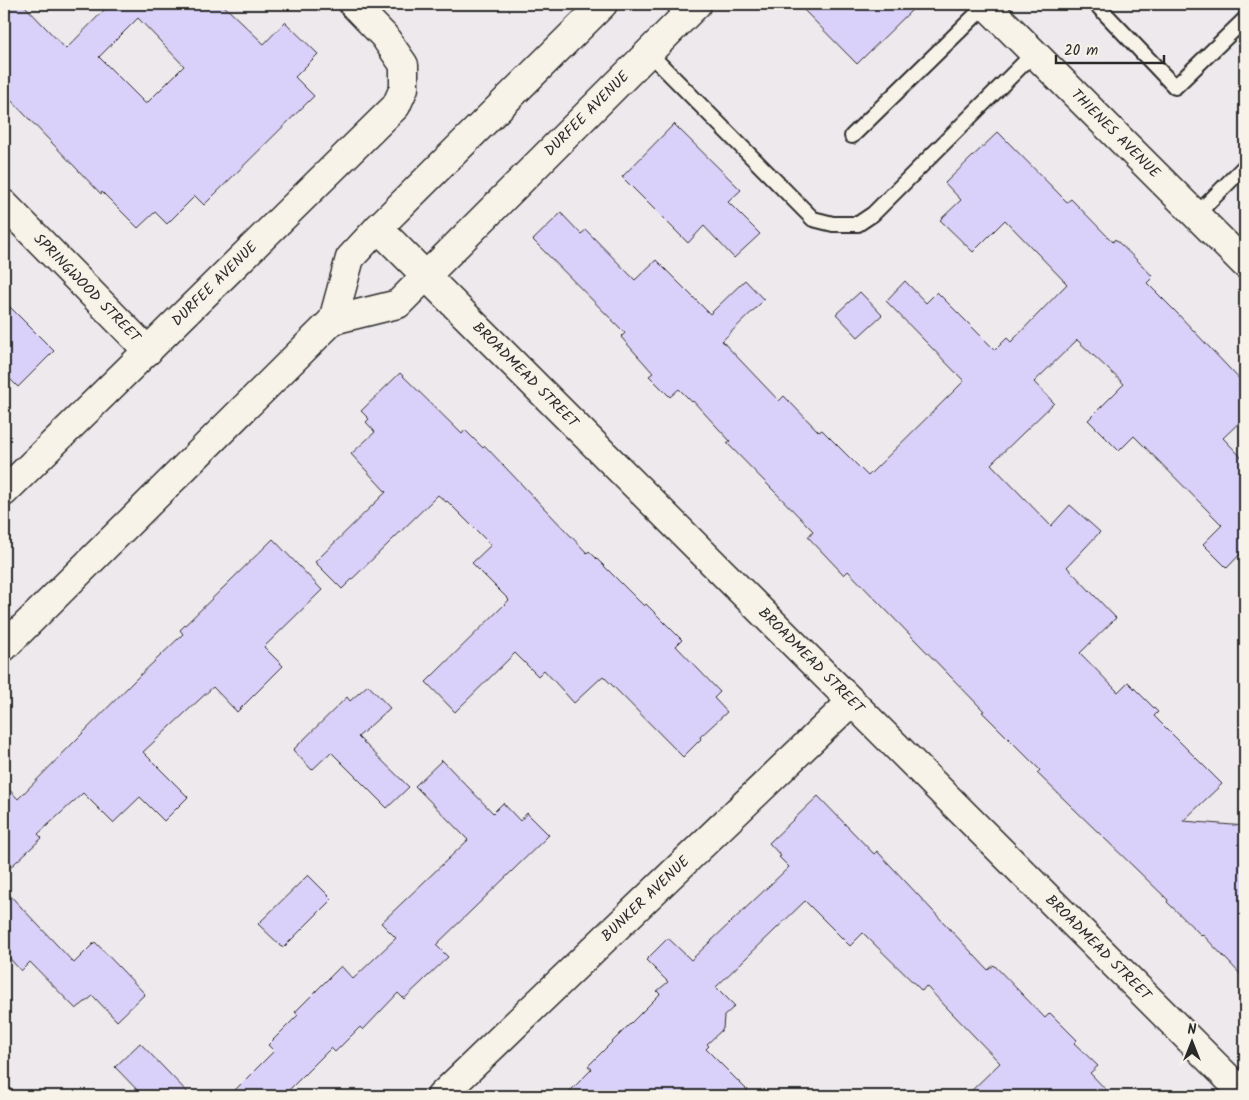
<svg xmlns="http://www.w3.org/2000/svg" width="1249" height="1100" viewBox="0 0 1249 1100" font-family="Kalam,sans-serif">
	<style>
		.building { fill: #d9d1f9; stroke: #2b2b2b; fill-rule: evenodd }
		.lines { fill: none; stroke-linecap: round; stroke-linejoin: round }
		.lane-casing { stroke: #2b2b2b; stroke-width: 18 }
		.street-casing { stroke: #2b2b2b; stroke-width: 31 }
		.secondary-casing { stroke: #2b2b2b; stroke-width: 31 }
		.lane { stroke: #f7f3e8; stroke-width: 14 }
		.street { stroke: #f7f3e8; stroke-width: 28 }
		.secondary { stroke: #f7f3e8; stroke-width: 28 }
		.labels { text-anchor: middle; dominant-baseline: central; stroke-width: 4.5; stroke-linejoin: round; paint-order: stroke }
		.street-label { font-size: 15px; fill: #2b2b2b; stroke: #f7f3e8 }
	</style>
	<rect width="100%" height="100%" fill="#eee9ed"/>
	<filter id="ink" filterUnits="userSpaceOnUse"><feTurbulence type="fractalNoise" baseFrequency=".02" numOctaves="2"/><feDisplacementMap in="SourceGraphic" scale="10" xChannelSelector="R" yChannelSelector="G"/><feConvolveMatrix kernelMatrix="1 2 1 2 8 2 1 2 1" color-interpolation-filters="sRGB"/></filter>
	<g filter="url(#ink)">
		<path class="building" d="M4,4H23L66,49L110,4H222L264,44L285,22L318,54L295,77L314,96L204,205L195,196L167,224L155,212L138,228L102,192L101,194L4,93ZM138,18L184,66L146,104L99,57Z
			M798,4H918L857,64Z
			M674,124L741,190L728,202L760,234L734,258L704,226L688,243L622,177Z
			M998,132L1067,202L1071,199L1113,242L1115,239L1141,264L1153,277L1147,283L1176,312L1245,385V417L1223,438L1245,461V549L1227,568L1203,544L1222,525L1134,436L1119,451L1088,420L1124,384L1077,340L1034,382L1054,403L991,464L1051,526L1070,505L1100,532L1067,567L1116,618L1080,653L1118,692L1128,682L1158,712L1154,716L1222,784L1183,821L1245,826V979L1203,935L1202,936L1167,902L1168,900L1037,773L1040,770L982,712L984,711L848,571L844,575L808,537L813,531L727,443L730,441L693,401L692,402L679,389L670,397L649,376L653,373L621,337L625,333L533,240L561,213L581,234L586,230L635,280L656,260L710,314L745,280L764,300L722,341L779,401L784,396L819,432L822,430L868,476L964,381L886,301L905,281L926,303L937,292L995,350L1007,338L1011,342L1067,284L1005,220L973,252L940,220L961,200L945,183Z
			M860,292L882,315L858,337L836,314Z
			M4,301L54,351L18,387L4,373Z
			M400,373L462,434L465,430L483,448L485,446L587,553L589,551L644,606L646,604L682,640L676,646L720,692L714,698L727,712L700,737L701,739L683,757L603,676L574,703L544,670L538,676L515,653L455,712L426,682L509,600L472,563L491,545L447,501L446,502L438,495L342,589L315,562L386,492L351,454L375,432L366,422L369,419L361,411Z
			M273,539L322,590L264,647L283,666L237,712L213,687L143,752L188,797L164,821L140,797L113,823L83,793L38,834L42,838L4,873V784L18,799L134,681L183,634L180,630Z
			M368,685L390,708L358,737L409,787L387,808L331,752L312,770L293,750L347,697L350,701Z
			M442,760L493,813L503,803L520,821L527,813L549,835L436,945L448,957L404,999L398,993L363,1030L360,1027L335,1052L331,1048L283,1096H229L274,1051L268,1045L298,1015L295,1012L341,966L353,979L396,938L381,923L468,840L415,786Z
			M818,796L874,854L877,851L988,970L994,965L1045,1018L1050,1013L1077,1040L1074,1043L1098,1066L1090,1073L1112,1096H966L1000,1063L926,986L922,991L863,933L850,946L805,901L716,987L735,1006L724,1016L723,1029L707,1044L709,1046L706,1049L753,1096H565L592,1069L588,1066L660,994L657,991L668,982L646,960L668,938L691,960L789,867L779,857L781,856L769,843Z
			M308,875L332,899L283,948L258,924Z
			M4,889L74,963L95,942L145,994L117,1021L93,996L76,1009L30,962L21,971L4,952Z
			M140,1043L191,1096H143L115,1067Z"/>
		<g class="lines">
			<g class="lane-casing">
				<path id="lane" d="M1096,4L1175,87L1245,19
					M648,52L813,219L833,224H858L873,214L1034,53
					M852,136L986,5
					M1196,215L1245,166"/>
			</g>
			<g class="street-casing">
				<g id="street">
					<path id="s1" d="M985,4L1245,264"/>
					<path id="s2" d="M4,204L148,351"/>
					<path id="s3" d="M378,228L1245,1095"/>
					<path id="s4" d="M4,492L396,106L404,88V65L384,36L353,4"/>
					<path id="s5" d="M441,1096L851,702"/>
				</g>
			</g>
			<g class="secondary-casing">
				<g id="secondary">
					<path id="s6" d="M333,320L398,304L697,4"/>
					<path d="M4,647L333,320L350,258L378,228L603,4"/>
				</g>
			</g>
			<use href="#lane" class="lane"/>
			<use href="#street" class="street"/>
			<use href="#secondary" class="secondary"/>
		</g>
	</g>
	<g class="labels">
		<g class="street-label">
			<text stroke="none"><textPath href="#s6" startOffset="335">DURFEE AVENUE</textPath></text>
			<text stroke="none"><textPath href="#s1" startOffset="184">THIENES AVENUE</textPath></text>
			<text stroke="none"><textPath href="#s4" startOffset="296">DURFEE AVENUE</textPath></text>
			<text stroke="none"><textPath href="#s2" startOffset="118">SPRINGWOOD STREET</textPath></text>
			<text stroke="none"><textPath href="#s3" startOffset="208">BROADMEAD STREET</textPath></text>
			<text stroke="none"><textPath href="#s3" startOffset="612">BROADMEAD STREET</textPath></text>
			<text stroke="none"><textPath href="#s5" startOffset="284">BUNKER AVENUE</textPath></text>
			<text stroke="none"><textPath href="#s3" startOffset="1018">BROADMEAD STREET</textPath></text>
		</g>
	</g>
	<rect width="1249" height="1100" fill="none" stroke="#f7f3e8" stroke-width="20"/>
	<rect x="10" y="10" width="1229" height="1080" fill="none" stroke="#2b2b2b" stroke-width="2" filter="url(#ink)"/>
	<g transform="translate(1192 1042)" stroke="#f7f3e8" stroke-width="4" paint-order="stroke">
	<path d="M0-4L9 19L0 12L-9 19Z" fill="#2b2b2b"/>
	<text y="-8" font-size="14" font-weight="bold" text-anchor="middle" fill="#2b2b2b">N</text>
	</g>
	<path d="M1056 55v8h108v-8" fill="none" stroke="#2b2b2b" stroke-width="2.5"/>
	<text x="1064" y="55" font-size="15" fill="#2b2b2b" stroke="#f7f3e8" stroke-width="4" paint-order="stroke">20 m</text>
</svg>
